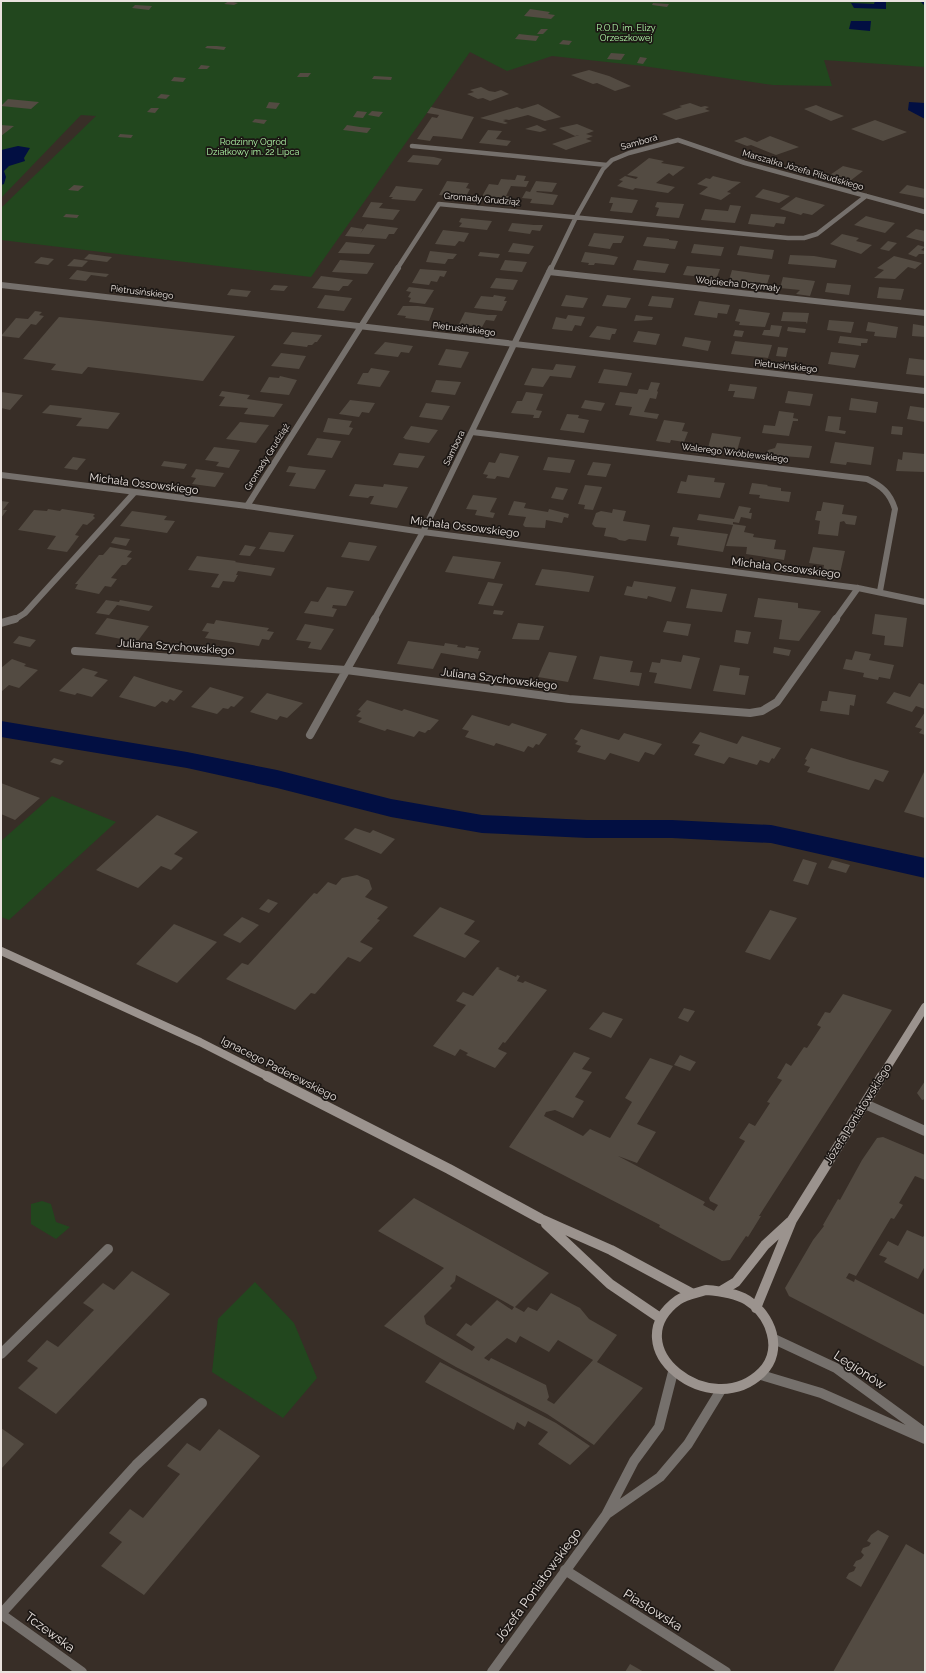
<svg xmlns="http://www.w3.org/2000/svg" width="926" height="1673" viewBox="0 0 926 1673" font-family="Raleway,sans-serif">
	<style>
		.green { fill: #22471e }
		.water { fill: #020f42 }
		.lines { fill: none; stroke-linecap: round; stroke-linejoin: round }
		.stream { stroke: #020f42; stroke-width: 4.5 }
		.canal { fill: #020f42; fill-rule: evenodd }
		.building { fill: #534b42; fill-rule: evenodd }
		.minor-far3 { stroke: #75706c; stroke-width: 4.5 }
		.minor-far2 { stroke: #75706c; stroke-width: 6 }
		.minor-far1 { stroke: #75706c; stroke-width: 8 }
		.minor { stroke: #75706c; stroke-width: 10 }
		.tertiary { stroke: #75706c; stroke-width: 10 }
		.secondary-far1 { stroke: #9b938e; stroke-width: 8 }
		.secondary { stroke: #9b938e; stroke-width: 10 }
		.labels { text-anchor: middle; dominant-baseline: central; stroke-width: 3.5; stroke-linejoin: round; paint-order: stroke }
		.far-park-label { font-size: 9px; fill: #b0f8a8; stroke: #1c1714 }
		.far-street-label { font-size: 9px; fill: #e9e2de; stroke: #1c1714 }
		.street-label { font-size: 11px; fill: #e9e2de; stroke: #1c1714 }
		.near-street-label { font-size: 13px; fill: #e9e2de; stroke: #1c1714 }
	</style>
	<rect width="100%" height="100%" fill="#382e27"/>
	<path class="green" d="M1,1H925V67L824,60L832,86L773,85L643,66L552,56L507,71L470,52L311,277L1,240V208L96,116L81,115L1,198Z
		M52,796L116,822L9,920L1,917V841Z
		M42,1201L51,1204L56,1222L70,1227L56,1239L31,1224V1204Z
		M255,1282L294,1323L317,1378L283,1418L212,1372L218,1319Z"/>
	<path class="water" d="M875,1H886V9L854,8L851,3L874,4Z
		M851,21H871L870,31L849,29Z
		M909,102L925,103V119L908,110Z
		M18,146L30,148L24,158L25,161L9,166L4,171L6,177L4,184L1,185V150Z"/>
	<g class="lines">
		<path class="stream" d="M923,1L925,3"/>
		<path class="canal" d="M1,721L187,752L277,770L391,799L482,815L587,820H672L771,825L925,858V878L771,843L672,838H587L482,833L391,817L277,788L187,768L1,737Z"/>
	</g>
	<path class="building" d="M229,1L238,3L234,5L224,4Z
		M653,3L669,4L667,7L652,5Z
		M135,5L152,6L149,10L132,8Z
		M530,9L550,12L548,14L555,15L551,19L524,16Z
		M640,27L652,29L650,32L637,30Z
		M541,29H548L543,34H537Z
		M519,34L528,35L539,36L536,41L515,39Z
		M563,40L572,41L569,45L559,44Z
		M207,46H217L226,47L224,50L205,48Z
		M611,53L625,54L621,60L607,59Z
		M640,57L647,58L643,64L637,63Z
		M201,65L210,66L207,69H198Z
		M589,70L609,76L631,86L615,91L597,83L593,84L571,75Z
		M300,73H311L308,77H297Z
		M374,76L392,77L391,80L372,79Z
		M174,77L186,78L183,82L171,81Z
		M481,87L489,91L495,92L501,90L509,94L490,101L483,98L478,99L467,94L474,92L470,90Z
		M161,94L170,95L166,99L157,98Z
		M8,99L39,102L31,109L1,106Z
		M269,102L280,103L276,109L266,108Z
		M690,103L701,107L705,106L709,107L705,109L710,111L676,120L662,114L682,107L679,106Z
		M538,104L561,117L545,121L528,115L509,120L503,119L506,120L503,121L508,123L505,124L480,118L517,107L522,109Z
		M816,105L823,108L844,116L831,121L804,109Z
		M431,107L474,117L462,139L445,137L454,122L445,137L433,136L430,141L417,139L432,117L437,118L439,115L427,113Z
		M151,108H159L155,113L147,112Z
		M357,111L367,112L363,118L353,117Z
		M372,111L383,112L379,117L368,115Z
		M255,119L267,120L264,124L252,122Z
		M875,120L907,132L883,141L851,129Z
		M577,124L594,131L586,134L593,136L586,139L592,141L566,150L552,144L579,135L575,136L559,128Z
		M1,125L14,126L1,136Z
		M347,125L360,127L371,128L367,133L343,130Z
		M537,125L547,130L540,132L525,129Z
		M488,130L502,131L496,139L511,141L507,146L479,143Z
		M120,134L133,135L131,138L118,137Z
		M770,136L799,147L776,155L751,145L747,146L734,141L745,137L757,142Z
		M413,155L434,157L442,159L438,165L407,162Z
		M649,158L664,161L661,163L685,167L673,176L669,173L656,183L675,187L668,193L635,188L633,190L617,186L623,181L619,180L625,176L636,179L638,177L627,175Z
		M843,166L863,171L850,181L830,175Z
		M517,175L526,176L524,181H529L526,187L511,186L506,196H512L510,201L481,198L489,184L498,185L501,179L515,180Z
		M713,176L732,181L741,182L727,192L731,193L721,200L699,194L708,187L697,184L706,178L710,179Z
		M447,181L469,183L466,188L470,189L465,198L439,195Z
		M536,181L557,183L552,192L537,191L536,192L558,195L553,205L530,203L532,199L522,198L526,191L530,192Z
		M74,185L84,186L78,191L68,190Z
		M907,185L925,189V198L899,193Z
		M396,186L423,189L415,201L391,199L393,197H389Z
		M763,189L790,196L779,203L755,197Z
		M611,197L638,200L632,213L610,211L613,203H609Z
		M796,197L806,200L825,205L812,215L803,213L801,215L780,209Z
		M371,202L383,203L379,208L400,210L393,220L362,217Z
		M657,202L684,204L679,218L656,216L659,208L655,207Z
		M730,205L741,206L735,223L701,220L705,209L728,211Z
		M66,214L79,215L77,218L63,217Z
		M751,214L786,217L784,224L776,223L774,227L748,224Z
		M866,216L881,220L895,223L885,233L854,225Z
		M461,218L481,220L492,221L487,230L459,227L462,223L459,222Z
		M512,223L534,225H543L540,231L532,230L530,234L508,231Z
		M367,224L398,228L394,234H389L386,239L345,236L351,227L363,229L360,234Z
		M916,229L925,231V242L906,237Z
		M443,230L469,233L464,242L459,241L455,246L435,244Z
		M594,233L624,236V237L621,243H613L610,249L588,246Z
		M842,234L859,238L856,241L872,245L861,254L830,244Z
		M647,237L669,239V240L678,241L675,249L643,246Z
		M888,241L897,243L889,251L880,249Z
		M346,242L375,245L369,254L338,253Z
		M513,243L534,246L529,254L508,252Z
		M694,244L723,247H724L721,256L691,253Z
		M918,245L925,247L921,250L925,251V254H919L916,257L908,254Z
		M740,246L764,249L774,250L772,259L737,255Z
		M430,251L457,254L453,259H448L445,264L426,262Z
		M480,252L500,254L498,258L478,256Z
		M585,252L608,255L618,257L614,265L595,263L594,265H588L589,263L581,262Z
		M89,254L112,257L107,262L84,259Z
		M790,255L814,256L837,260L835,268L788,264Z
		M894,256L922,263L915,269L908,267L895,279L874,278L884,270L877,268Z
		M41,257L54,259L48,265L34,263Z
		M74,259L88,261L82,267L67,266Z
		M340,260L374,263L367,274L332,272Z
		M505,260L527,262L522,272L500,270Z
		M637,260L660,263L669,264L665,273L633,270Z
		M687,266L720,269L717,277L714,278L683,275Z
		M420,269L447,271L444,277L440,276L437,282L431,281L429,285L412,283Z
		M77,270L89,272L109,274L106,277L91,275L86,281L69,279Z
		M732,270L760,274L770,275L767,284L757,282L756,285L735,283L736,281L729,280Z
		M321,276L353,280L348,286H343L339,291L312,288Z
		M783,277L815,281L810,296L796,294L800,290L780,288Z
		M496,278L518,280L513,290L490,288Z
		M827,283L851,285L849,295L825,292Z
		M274,285L288,286L284,291L270,290Z
		M409,287L434,290L425,304L409,302L411,298L408,297L411,292L406,291Z
		M879,287L904,289L901,300L877,298Z
		M231,289L251,291L247,297L227,295Z
		M325,295L352,298L344,311L317,308Z
		M494,295L506,297L504,301H507L502,311L474,308L481,296L493,297Z
		M566,295L588,298L583,308L561,306Z
		M607,295L631,298L626,308L602,306Z
		M652,296L674,298L671,308L648,306Z
		M699,301L721,304L730,305L727,314L718,313L717,318L694,315Z
		M403,306H418L434,308L429,321L405,318L406,316L397,315Z
		M739,309L770,313L765,327L739,325L740,322L735,321Z
		M35,311L42,312L39,315L44,316L36,325L31,324L19,338L1,336L16,318L28,319Z
		M465,312L488,315H497L494,321L486,320L482,327L459,324Z
		M783,312L809,313L807,324L806,322L781,321Z
		M568,315L585,317L581,326L575,325L572,331L552,329L556,317L566,319Z
		M636,315L643,316L653,317L652,320L634,321Z
		M59,317L90,320L235,336L203,381L88,367L82,374L51,370L56,364L23,359Z
		M829,320L854,322L851,333L827,330Z
		M868,322L898,327L896,338L874,336L875,332L866,331Z
		M913,324L925,326V337L912,336Z
		M771,325L782,326L779,337L762,335L764,330H770Z
		M597,326L617,329L615,334H612L610,340L589,337Z
		M788,327L806,329L805,333L794,332L787,331Z
		M735,330L744,331L742,337L733,336Z
		M638,331L660,334L656,345L633,342Z
		M292,332L322,335L317,342H315L312,345H308L307,347L283,344Z
		M840,336L868,339L867,343H861V346L838,343Z
		M685,337L711,341L708,351L682,346Z
		M735,341L772,345L768,358L731,354Z
		M385,342L413,346L409,353L401,352L398,357L374,354Z
		M778,347L788,348L786,357L776,356Z
		M446,349L469,352L461,368L438,365Z
		M831,352L859,355L855,368L828,364Z
		M281,353L306,356L299,369L271,366Z
		M909,358L925,360V376L906,374Z
		M556,364L576,366L571,378L550,376L543,387L524,385L532,368L553,370Z
		M371,368L390,371L380,387L357,384L363,373H368Z
		M604,369L632,373L627,386L598,383Z
		M280,376L297,380L289,395L260,392L269,377L279,378Z
		M436,380L461,382L455,395L431,392Z
		M651,382L660,383L657,391L658,392L656,399L650,398L644,412L659,414L657,419L629,415L632,407L615,405L620,392L637,394L639,389L648,390Z
		M730,384L757,387L754,399L733,397L735,391H728Z
		M222,391L250,395L247,399L283,404L274,417L244,414L248,408L219,406L225,397L219,396Z
		M788,391L813,394L810,406L785,403Z
		M1,392L23,395L10,410L1,408Z
		M526,392L543,394L536,410L542,411L539,418H533L534,415L511,413L517,401H522Z
		M851,398L878,402L876,413L849,410Z
		M350,400L375,403L369,413L362,412L359,417L339,414Z
		M585,400L605,403L601,411L581,408Z
		M426,403L450,406L442,420L419,417Z
		M50,405L79,408L120,413L108,429L90,427L76,426L82,418L42,413Z
		M910,406L925,408V422L907,419Z
		M779,411L794,413L793,418L798,419V421H793L789,436L762,433L764,425L775,426Z
		M567,414L579,415L578,418L589,420L584,433L560,430Z
		M828,416L841,417L839,430L846,431L845,434L825,431Z
		M328,418L352,421L349,427L353,428L349,435L323,432Z
		M664,420L685,423L682,431L688,432L684,442L671,440L670,443L656,441Z
		M240,422L269,425L256,443L226,439Z
		M411,426L438,430L429,443L404,439L405,438H403Z
		M892,426L903,427L902,435L891,434Z
		M712,433L741,437L737,451L708,448Z
		M317,438L341,441L332,458L307,455Z
		M835,442L874,447L871,465L847,462L846,465L830,463Z
		M777,443L812,446L809,458L769,455L767,452L768,450L775,448Z
		M214,447L240,450L229,468L216,466L219,462L205,460Z
		M903,452L925,454V472L896,471L898,459L902,460Z
		M399,453L425,456L418,468L393,465Z
		M500,453L519,456L509,478L497,476L495,479L486,478L488,475L483,474L489,462L495,463Z
		M73,457L86,459L77,470L64,468Z
		M548,457L575,460L570,473L543,470Z
		M164,461L187,464L184,469L161,466Z
		M593,462L611,464L606,477L587,475Z
		M289,466L304,468L326,470L315,489L289,486L296,473L286,472Z
		M196,469L224,473L215,487L192,484L196,478L191,477Z
		M688,475L715,478L714,482L725,483L720,498L677,493L681,481L686,482Z
		M752,483L768,485L767,486L781,488V491L791,492L789,502L759,498L760,495L749,494Z
		M355,484L383,487L384,484L408,487L397,508L370,504L374,496H370L368,498L349,496Z
		M585,485L602,487L593,510L584,509L585,505L578,504Z
		M556,487L568,489L563,500L551,498Z
		M473,495L497,498L490,512L495,513L493,518L475,515L477,510L466,509Z
		M1,501L9,502L3,510H7L1,518Z
		M514,501L526,503L524,508L548,512L549,509L569,514L568,518L564,517L562,523L546,520L545,528L525,527L523,525L526,517L508,515Z
		M823,502L844,505L842,514L857,516L855,525L846,524L844,521L840,522L838,536L818,534L820,521L815,520L817,511H821Z
		M739,506L751,508L749,513H752L751,519L741,517L739,523L733,522V524L746,526L744,532L754,534L753,537L776,540L774,549L786,550L784,560L746,554L747,547L726,546L733,525L697,520L699,514L734,519Z
		M48,509L60,511L62,509L95,514L93,516L95,518L87,525L83,524L75,535L79,536L67,552L47,549L56,536L18,530L34,510L47,511Z
		M613,509L626,511L623,521L650,525L646,541L629,539L625,541L619,540L616,538L604,536L606,528L595,527L592,524L596,513L601,511L612,513Z
		M132,511L167,516L164,520L175,521L167,533L120,526Z
		M673,527L728,534L723,552L677,545L679,537L670,536Z
		M269,532L294,535L284,552L259,549Z
		M115,537L130,539L126,546L111,543Z
		M349,542L377,546L369,561L341,557Z
		M245,545L256,547L250,556L239,555Z
		M110,547L132,551L127,557L132,558L126,565H122L111,578L117,579L111,587L105,586L99,594L75,589L78,584H75L99,555H103Z
		M813,547L845,551L840,573L823,571L824,565L809,563Z
		M197,556L236,561L235,562L275,568L271,576L238,571L236,575H238L234,582L223,581L219,588L211,587L219,574L188,570Z
		M453,556L501,562L494,579L445,572Z
		M542,569L568,572L594,576L589,592L535,585Z
		M634,581L676,587L671,602L648,596L647,599L624,595L627,586L632,587Z
		M488,582L503,584L493,606L478,604Z
		M327,587L354,591L346,606L333,605L332,608L337,609L333,617L304,613L311,601L318,602Z
		M691,589L727,594L722,612L686,608Z
		M758,598L798,603V608L821,611L799,641L779,639L782,620L754,617Z
		M106,600L119,602L120,600L153,606L149,611L117,605L109,615L96,613Z
		M494,610L504,611L502,615L493,614Z
		M875,614L907,618L903,647L884,645L885,636L872,634Z
		M107,618L149,626L137,642L95,634Z
		M216,620L269,628L267,631L274,632L269,640L262,639L259,646L205,638L209,632L202,631L207,623L214,624Z
		M667,621L691,624L688,636L663,632Z
		M518,623L544,626L539,640L512,639Z
		M305,624L334,629L321,650L308,648L311,642L296,640Z
		M736,630L751,632L748,644L734,642Z
		M19,636L36,640L30,647L13,643Z
		M408,641L444,646L445,643L458,645L457,647L465,648L466,646L479,648L478,651H481L478,659L441,653L433,669L397,664Z
		M774,647L791,650L789,656L773,653Z
		M855,651L871,654L869,660L894,665L890,679L879,677L878,680L863,677L864,673L843,669L846,659L852,660Z
		M549,652L577,656L568,682L538,677Z
		M683,655L700,658L691,689L654,683L657,673L649,672L652,662L660,663L661,659L681,662Z
		M600,656L633,661L630,672L642,673L639,686L593,679Z
		M12,659L26,664L24,666L38,670L19,688L9,685L1,692V668Z
		M720,665L740,668L739,675L749,676L745,695L713,691Z
		M83,668L98,672L94,676L108,680L92,697L77,693L75,695L59,691Z
		M134,676L149,681L183,691L174,701L170,699L167,703L162,701L155,707L119,697Z
		M919,683L925,685V709L916,706L912,712L886,703L894,692L910,697Z
		M210,687L244,697L234,707L231,706L228,709L223,708L217,714L191,707Z
		M829,691L856,695L854,706L850,705L849,715L820,711L822,701H827Z
		M267,693L303,703L287,718L280,716L277,720L250,712Z
		M367,700L402,711L404,709L439,720L430,730H428L425,733L419,731L414,737L387,729L385,731L358,722L362,718L356,716L361,711L358,710Z
		M925,712V735L919,733L922,729L915,727Z
		M472,715L509,726L512,723L547,734L539,745L536,744L533,748L528,746L524,752L496,743L494,746L465,737L469,731L462,729Z
		M581,729L619,740L624,733L662,744L654,755L645,752L639,762L610,753L605,760L577,752L581,746L575,744L578,741L574,739Z
		M700,732L737,744L742,736L781,748L774,759L772,758L769,763L760,760L757,765L729,757L724,764L694,755L700,745L692,743Z
		M811,748L850,760L889,771L883,782L875,779L869,790L807,772L810,767L804,765L807,760L805,759Z
		M54,758L64,761L60,765L50,762Z
		M925,770V818L904,812Z
		M1,783L40,798L15,820L1,814Z
		M157,815L198,832L174,854L183,858L171,870L161,866L138,888L96,870Z
		M355,828L370,833L373,830L395,839L381,854L344,839Z
		M803,859L817,863L808,885L793,881Z
		M832,860L850,865L846,873L828,868Z
		M357,875L369,880L372,889L365,897L388,907L377,919L380,920L360,942L373,948L360,962L348,957L315,994L311,993L295,1010L226,979L242,963L248,965L314,893L317,894L328,882L336,885L342,878Z
		M268,899L278,903L269,913L259,909Z
		M440,907L475,921L464,934L480,941L465,958L413,936Z
		M770,910L797,918L770,960L745,952Z
		M242,917L259,925L240,943L223,935Z
		M174,924L217,942L177,983L136,964Z
		M497,967L500,968L498,969L516,977L517,975L520,976L517,981L523,983L525,981L547,990L505,1043L503,1042L498,1049L507,1053L495,1068L466,1055L468,1053L460,1049L455,1056L433,1046L466,1005L456,1001L463,992L473,996Z
		M843,994L892,1010L759,1216H761L748,1237L746,1236L730,1260L722,1261L659,1227L660,1225L509,1147L574,1052L590,1058L582,1069L592,1072L575,1097L584,1101L573,1118L555,1110L546,1112L544,1116L583,1136L590,1129L610,1138L632,1102L625,1098L650,1058L673,1066L637,1124L656,1132L637,1163L618,1156L705,1202L703,1205L714,1211L718,1205L710,1201L709,1198L745,1141L739,1138L749,1123L755,1126L770,1103L767,1102L782,1080L777,1078L786,1063L791,1066L804,1047L807,1048L821,1027L817,1025L825,1012L830,1013Z
		M684,1008L695,1011L688,1022L678,1018Z
		M603,1012L623,1019L611,1038L589,1029Z
		M680,1055L696,1062L690,1071L674,1065Z
		M925,1081V1099L922,1100L917,1093Z
		M883,1137L925,1155V1180L915,1176L899,1203L903,1205L894,1219L891,1218L856,1276L849,1273L846,1278L854,1282L855,1279L925,1315V1367L789,1296L785,1288L813,1240L824,1226L823,1225L838,1199L840,1200L862,1160L877,1138Z
		M414,1198L549,1273L515,1307L524,1312L528,1307L537,1311L551,1293L580,1308L589,1319L617,1335L597,1362L643,1388L594,1445L547,1414L456,1367L384,1326L444,1268L378,1231ZM456,1275L514,1307L512,1310L497,1300L471,1326L466,1323L456,1335L475,1347L472,1351L426,1324L424,1316L452,1288L450,1286L455,1281ZM520,1336L549,1352L558,1340L593,1360L554,1404L547,1400L549,1397L546,1385L491,1358L489,1361L484,1358L507,1338L516,1343Z
		M907,1230L923,1237L925,1234V1266L918,1279L884,1262L887,1258L879,1255L888,1241L898,1246Z
		M132,1271L170,1294L56,1414L18,1388L38,1368L27,1361L47,1340L58,1347L94,1310L83,1303L103,1283L114,1290Z
		M440,1362L556,1423L590,1446L570,1465L538,1444L548,1432L528,1421L525,1427L517,1422L514,1430L425,1382Z
		M1,1428L24,1444L1,1469Z
		M219,1429L260,1456L144,1595L101,1566L122,1542L109,1533L130,1509L143,1518L180,1474L167,1466L187,1443L200,1451Z
		M878,1530L889,1536L861,1587L846,1578L849,1573L854,1571L856,1567L853,1566L856,1561L861,1559L864,1555L861,1552L863,1548L869,1546L871,1543L867,1541L871,1535Z
		M906,1544L925,1555L924,1672H833Z
		M630,1664L644,1672H625Z"/>
	<g class="lines">
		<path class="minor-far3" d="M412,146L607,165
			M397,269L439,204L788,238H804L817,234L866,196
			M551,269L576,217L603,169L612,160L629,153L678,140L745,163L925,212"/>
		<path class="minor-far2" d="M549,272L925,313
			M1,285L925,391
			M472,432L867,479C882,486 890,493 895,509L880,591
			M1,475L247,506L423,532L858,588L925,602
			M247,506L398,268
			M14,620L25,613L134,493
			M374,620L423,532L551,268
			M835,620L858,588"/>
		<path class="minor-far1" d="M1,623L15,619
			M75,651L346,670L569,699L750,713L762,711L777,702L836,619
			M310,735L375,619"/>
		<path class="minor" d="M865,1104L925,1131
			M1,1354L108,1249
			M565,1570L726,1672
			M1,1614L136,1465L202,1403
			M1,1614L82,1672"/>
		<path class="tertiary" d="M774,1339L836,1368L925,1433
			M761,1375L821,1393L925,1439
			M607,1514L660,1477L688,1444L721,1390
			M492,1672L606,1515L634,1461L659,1427L673,1372"/>
		<path class="secondary-far1" d="M1,951L200,1042L269,1077
			M881,1077L925,1007"/>
		<path class="secondary" d="M267,1076L449,1169L541,1219L611,1250L691,1293
			M546,1224L610,1284L660,1318
			M706,1290C720,1291 735,1293 747,1300C771,1315 784,1350 762,1372C711,1423 614,1347 678,1300C685,1295 697,1293 706,1290Z
			M721,1291L736,1282L765,1245L790,1222
			M756,1308L792,1220L882,1076"/>
	</g>
	<g class="labels">
		<g class="far-park-label">
			<text x="626" y="28">R.O.D. im. Elizy<tspan x="626" dy="10">Orzeszkowej</tspan></text>
			<text x="253" y="142">Rodzinny Ogród<tspan x="253" dy="10">Działkowy im. 22 Lipca</tspan></text>
		</g>
		<g class="far-street-label">
			<text transform="translate(639 142) rotate(-16)">Sambora</text>
			<text transform="translate(803 170) rotate(16)">Marszałka Józefa Piłsudskiego</text>
			<text transform="translate(482 199) rotate(5)">Gromady Grudziąż</text>
			<text transform="translate(738 284) rotate(6)">Wojciecha Drzymały</text>
			<text transform="translate(142 292) rotate(7)">Pietrusińskiego</text>
			<text transform="translate(464 329) rotate(7)">Pietrusińskiego</text>
			<text transform="translate(786 366) rotate(6)">Pietrusińskiego</text>
			<text transform="translate(454 448) rotate(-64)">Sambora</text>
			<text transform="translate(735 453) rotate(7)">Walerego Wróblewskiego</text>
			<text transform="translate(267 457) rotate(-58)">Gromady Grudziąż</text>
		</g>
		<g class="street-label">
			<text transform="translate(144 484) rotate(7)">Michała Ossowskiego</text>
			<text transform="translate(465 527) rotate(7)">Michała Ossowskiego</text>
			<text transform="translate(786 568) rotate(7)">Michała Ossowskiego</text>
			<text transform="translate(176 647) rotate(4)">Juliana Szychowskiego</text>
			<text transform="translate(499 679) rotate(7)">Juliana Szychowskiego</text>
			<text transform="translate(279 1069) rotate(27)">Ignacego Paderewskiego</text>
			<text transform="translate(858 1114) rotate(-58)">Józefa Poniatowskiego</text>
		</g>
		<g class="near-street-label">
			<text transform="translate(860 1370) rotate(33)">Legionów</text>
			<text transform="translate(538 1585) rotate(-54)">Józefa Poniatowskiego</text>
			<text transform="translate(653 1610) rotate(32)">Piastowska</text>
			<text transform="translate(50 1632) rotate(36)">Tczewska</text>
		</g>
	</g>
	<rect width="926" height="1673" fill="none" stroke="#e9e2de" stroke-width="4"/>
</svg>
